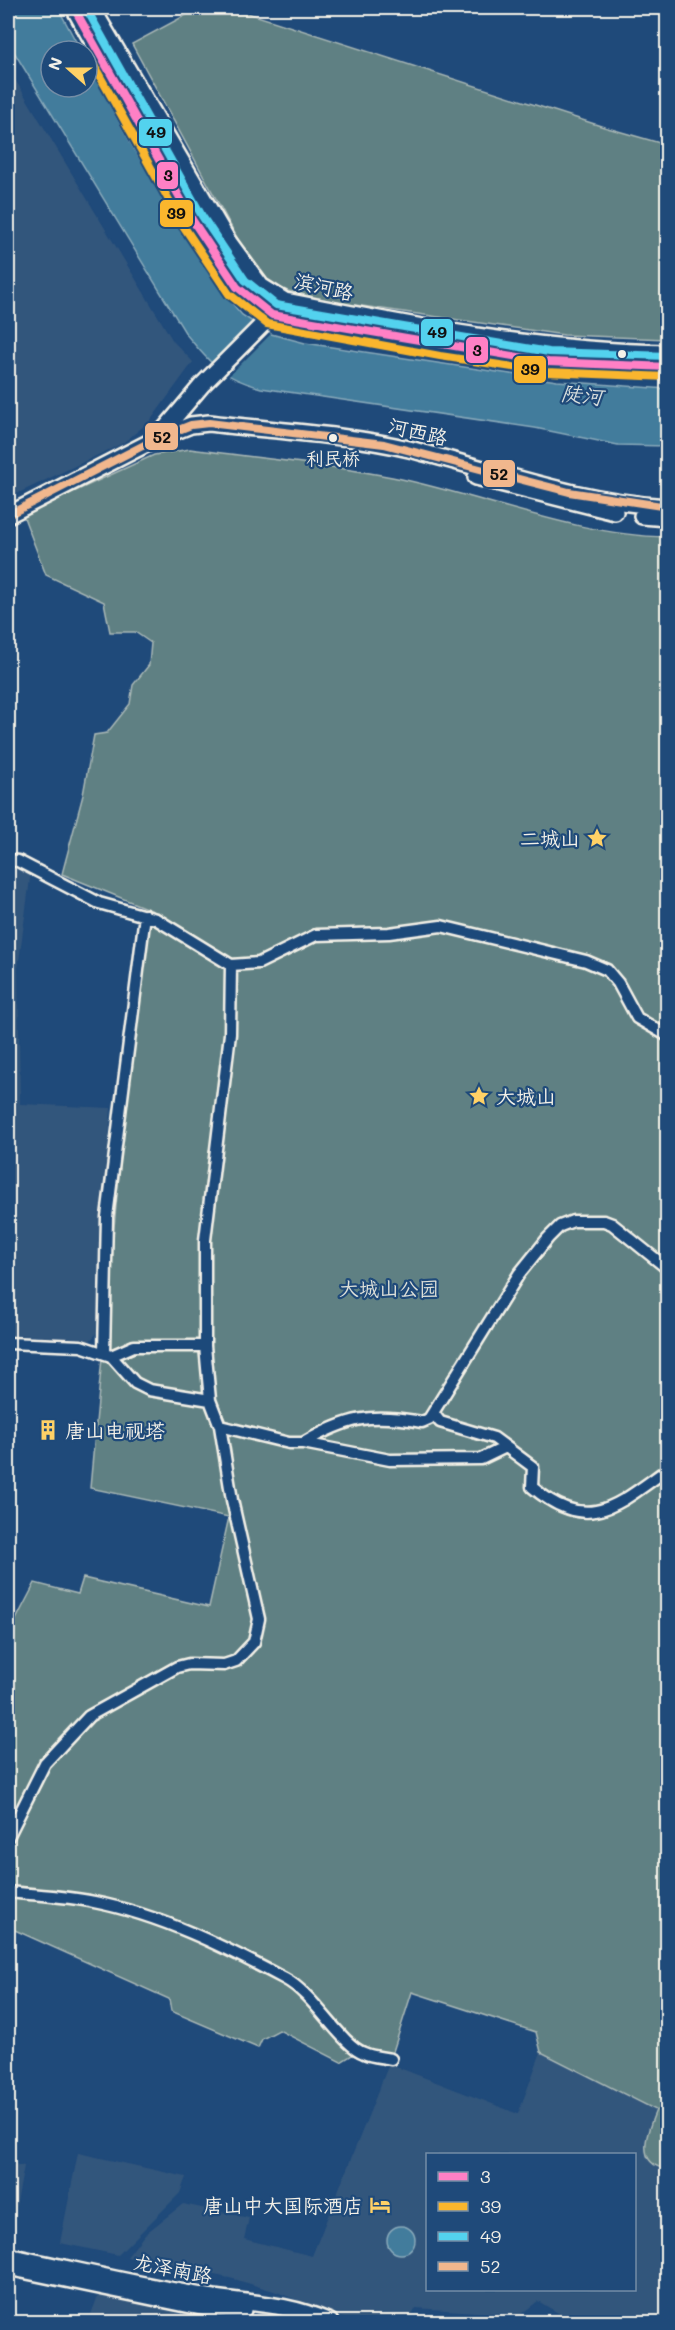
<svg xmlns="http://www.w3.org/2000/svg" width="675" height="2330" viewBox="0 0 675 2330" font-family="Mali,'LXGW WenKai TC',sans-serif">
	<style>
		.built { fill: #33567c; fill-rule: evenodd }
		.green { fill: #5f8083; stroke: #aab8b6; stroke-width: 1.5 }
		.water { fill: #427b9c; stroke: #89aaba; stroke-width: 1.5 }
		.pier { fill: #1f4a7a }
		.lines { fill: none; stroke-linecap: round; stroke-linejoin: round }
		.street-casing { stroke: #f4f1e8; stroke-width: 15 }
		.secondary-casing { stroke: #f4f1e8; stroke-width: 20 }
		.street { stroke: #1f4a7a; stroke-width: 10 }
		.secondary { stroke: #1f4a7a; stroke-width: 15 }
		.bus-1-casing { stroke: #1f4a7a; stroke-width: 12 }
		.bus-2-casing { stroke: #1f4a7a; stroke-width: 12 }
		.bus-3-casing { stroke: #1f4a7a; stroke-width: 12 }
		.bus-4-casing { stroke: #1f4a7a; stroke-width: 12 }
		.bus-1 { stroke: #ff80c5; stroke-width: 8 }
		.bus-2 { stroke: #fab62d; stroke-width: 8 }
		.bus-3 { stroke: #53d2ee; stroke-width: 8 }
		.bus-4 { stroke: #f1b78d; stroke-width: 8 }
		.bus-dot { fill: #f4f1e8; stroke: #1f4a7a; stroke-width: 2 }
		.labels { text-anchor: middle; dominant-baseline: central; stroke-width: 4.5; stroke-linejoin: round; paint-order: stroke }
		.bus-label { font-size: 18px; fill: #f4f1e8; stroke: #1f4a7a }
		.street-label { font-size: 20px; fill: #f4f1e8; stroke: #1f4a7a }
		.poi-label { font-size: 20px; fill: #f4f1e8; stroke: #1f4a7a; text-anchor: end }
		.park-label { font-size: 20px; fill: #dee0d9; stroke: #1f4a7a }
		.water-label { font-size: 21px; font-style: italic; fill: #d9dfdd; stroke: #1f4a7a }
		.line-badge { stroke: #1f4a7a; stroke-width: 2 }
		.pale-badge-label { font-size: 16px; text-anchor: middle; font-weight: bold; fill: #111 }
	</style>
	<rect width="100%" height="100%" fill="#1f4a7a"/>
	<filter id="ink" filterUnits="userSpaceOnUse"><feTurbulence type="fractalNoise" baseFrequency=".0167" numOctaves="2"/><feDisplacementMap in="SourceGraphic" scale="12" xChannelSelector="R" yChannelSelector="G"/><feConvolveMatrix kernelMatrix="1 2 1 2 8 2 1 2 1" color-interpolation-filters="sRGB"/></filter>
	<g filter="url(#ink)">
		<path class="built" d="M8,68L173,341L193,362L150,421L123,443L8,498Z
			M8,862L32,864L18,968L20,1104L111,1108L97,1333L87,1344L53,1342L38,1336L8,1335Z
			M541,2052L656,2110L659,2167L667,2169V2322H551L560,2314L538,2301L520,2315L416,2308L408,2322H352L277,2292L234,2279L127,2257L145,2234L183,2204L249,2218L244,2239L312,2256L389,2064L518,2114ZM428,2154H634V2290H428Z
			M78,2153L186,2177L180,2193L118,2255L60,2243Z
			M8,2163L24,2166L11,2233L8,2232Z
			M98,2296L174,2310L186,2322H88Z"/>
		<path class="green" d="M199,8H232L604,127L667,145V339L564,335L341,303L288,291L270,284L252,265L132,44Z
			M190,449C257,458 326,464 392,477C481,495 577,536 667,537V2169C633,2164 648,2130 656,2110L541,2052L536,2032L412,1992L389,2064L352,2055L341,2062L279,2030L262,2039L258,2048L171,2011L169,1999L8,1927V1635L35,1583L78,1594L83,1578L209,1607L229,1517L90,1488L125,1108L151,910L62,874L83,795L94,735L107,733L130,704L133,685L149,665L151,643L135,632H110L104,602L46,575L23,515L154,455Z"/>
		<path class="water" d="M8,8H58L81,51H51V87H87V63L134,149L194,251L224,294L242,315L271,334L305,343L557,381L667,389V446L618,445L535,428L261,388C222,377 211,365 186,334L8,42Z
			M387 2240a14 14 0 1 1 28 0a14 14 0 1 1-28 0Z"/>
		<path class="pier" d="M254,319L271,334L226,379L209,365Z"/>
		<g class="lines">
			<g class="street-casing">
				<path id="street" d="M8,860L18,861L99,903L156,919L231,965
					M8,1343L81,1346L111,1356L135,1383L149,1390L210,1400
					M104,1353L107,1217L145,915
					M111,1356L134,1346H205
					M434,1414L440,1422L494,1438L533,1467L532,1487C589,1535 617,1505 668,1469
					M220,1426L289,1443H303L390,1460L481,1459L506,1447
					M303,1443C348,1417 370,1413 422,1422L429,1419L519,1274L548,1238L560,1226L573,1221H604L612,1224L668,1269
					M8,1837L45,1763L89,1716L177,1667L189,1664L224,1665L236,1661L254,1642L259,1619L232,1500L220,1426L210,1400L205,1346V1240L230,1034L231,965L259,963L316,935L389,933L441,926L586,961L607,970L618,983L637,1018L668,1036
					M8,1892C36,1895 66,1896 94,1902C161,1915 225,1947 285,1979C314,1994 341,2045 364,2053C372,2057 383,2057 391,2059"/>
			</g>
			<g class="secondary-casing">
				<path id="secondary" d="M74,8L193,221L237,287L272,315L442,346L548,362L668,367
					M92,8L228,241L261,286L285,301C412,326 537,351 668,353
					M158,437L202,385L279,308
					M476,477L615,512
					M8,515L156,439L191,425L209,423C275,431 344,434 409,449C494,470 579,502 668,507
					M642,516L668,518
					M8,2256C76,2270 145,2287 214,2298C258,2304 288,2304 330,2322
					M8,2267L210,2309L243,2310"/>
			</g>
			<use href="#street" class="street"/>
			<use href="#secondary" class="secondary"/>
			<g class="bus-1-casing">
				<path id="bus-1" d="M74,8L193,221L237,287L272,315L548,362L668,367"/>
			</g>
			<g class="bus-2-casing">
				<path id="bus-2" d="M87,53L184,227L229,294L267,324L440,356L546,372L668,377"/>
			</g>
			<g class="bus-3-casing">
				<path id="bus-3" d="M86,8L202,216L245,280L276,305L549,352L668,356"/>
			</g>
			<g class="bus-4-casing">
				<path id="bus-4" d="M8,515L156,439L191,425L209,423L384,444L569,492L668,507"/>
			</g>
			<use href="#bus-1" class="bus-1"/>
			<use href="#bus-2" class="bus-2"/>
			<use href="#bus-3" class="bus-3"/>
			<use href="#bus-4" class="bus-4"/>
		</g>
	</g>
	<defs>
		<g id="sight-bare" transform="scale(1.62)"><path d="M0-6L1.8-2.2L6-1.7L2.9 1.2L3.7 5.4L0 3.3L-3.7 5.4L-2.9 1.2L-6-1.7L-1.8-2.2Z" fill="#ffd166" stroke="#1f4a7a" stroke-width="2.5" paint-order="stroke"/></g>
		<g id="building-bare" transform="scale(1.62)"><path d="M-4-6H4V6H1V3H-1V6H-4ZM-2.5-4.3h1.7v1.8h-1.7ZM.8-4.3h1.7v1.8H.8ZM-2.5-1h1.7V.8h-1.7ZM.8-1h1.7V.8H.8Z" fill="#ffd166" stroke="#1f4a7a" stroke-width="2.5" paint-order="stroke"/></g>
		<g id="hotel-bare" transform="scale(1.62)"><path d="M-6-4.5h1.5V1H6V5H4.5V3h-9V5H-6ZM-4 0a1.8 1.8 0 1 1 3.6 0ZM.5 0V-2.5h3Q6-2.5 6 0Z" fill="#ffd166" stroke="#1f4a7a" stroke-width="2.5" paint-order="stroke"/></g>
	</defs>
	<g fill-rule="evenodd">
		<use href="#sight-bare" x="597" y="838"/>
		<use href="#sight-bare" x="479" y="1096"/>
		<use href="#building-bare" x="48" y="1430"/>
		<use href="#hotel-bare" x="380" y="2205"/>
	</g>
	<g class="bus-dot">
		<circle cx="622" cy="354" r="5"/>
		<circle cx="333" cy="438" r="5"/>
	</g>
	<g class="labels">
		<g class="bus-label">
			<text x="333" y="458">利民桥</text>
		</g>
		<g class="street-label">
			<text transform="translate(324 286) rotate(13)">滨河路</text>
			<text transform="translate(418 431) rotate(13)">河西路</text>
			<text transform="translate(173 2268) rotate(11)">龙泽南路</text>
		</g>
		<g class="poi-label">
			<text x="580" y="838">二城山</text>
			<text x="496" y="1096" text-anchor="start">大城山</text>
			<text x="65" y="1430" text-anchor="start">唐山电视塔</text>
			<text x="363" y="2205">唐山中大国际酒店</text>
		</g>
		<g class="park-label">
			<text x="389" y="1288">大城山公园</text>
		</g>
		<g class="water-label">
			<text transform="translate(582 394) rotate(6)">陡河</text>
		</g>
	</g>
	<g class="line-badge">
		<rect x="138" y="118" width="35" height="29" rx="6" fill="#53d2ee"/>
		<rect x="156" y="161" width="23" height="29" rx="6" fill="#ff80c5"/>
		<rect x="159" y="199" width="35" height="29" rx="6" fill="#fab62d"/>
		<rect x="420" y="318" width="34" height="29" rx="6" fill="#53d2ee"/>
		<rect x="465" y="336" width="24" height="28" rx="6" fill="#ff80c5"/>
		<rect x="513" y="355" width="34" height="29" rx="6" fill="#fab62d"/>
		<rect x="144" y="422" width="35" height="29" rx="6" fill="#f1b78d"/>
		<rect x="482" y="459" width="34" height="29" rx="6" fill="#f1b78d"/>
	</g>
	<g class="pale-badge-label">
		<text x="156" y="138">49</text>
		<text x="168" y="181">3</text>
		<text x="176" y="219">39</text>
		<text x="437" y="338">49</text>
		<text x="477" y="356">3</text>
		<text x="530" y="375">39</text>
		<text x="162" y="443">52</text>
		<text x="499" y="480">52</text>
	</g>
	<rect width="675" height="2330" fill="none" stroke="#1f4a7a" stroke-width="30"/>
	<rect x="15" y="15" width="645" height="2300" fill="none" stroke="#f4f1e8" stroke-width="2" filter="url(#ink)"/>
	<rect x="426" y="2153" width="210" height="138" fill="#1f4a7a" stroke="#748da6" stroke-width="1.5"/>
	<rect x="438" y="2172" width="30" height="9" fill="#ff80c5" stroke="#748da6" stroke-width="1.5"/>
	<text x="480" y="2183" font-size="18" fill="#f4f1e8">3</text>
	<rect x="438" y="2202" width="30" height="9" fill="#fab62d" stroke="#748da6" stroke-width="1.5"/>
	<text x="480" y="2213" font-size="18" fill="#f4f1e8">39</text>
	<rect x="438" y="2232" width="30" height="9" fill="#53d2ee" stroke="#748da6" stroke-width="1.5"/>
	<text x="480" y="2243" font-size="18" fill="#f4f1e8">49</text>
	<rect x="438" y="2262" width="30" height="9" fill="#f1b78d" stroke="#748da6" stroke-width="1.5"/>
	<text x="480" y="2273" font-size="18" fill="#f4f1e8">52</text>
	<g transform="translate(69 69) rotate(291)"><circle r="28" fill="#1f4a7a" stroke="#748da6" stroke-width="1.5"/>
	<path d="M0-4.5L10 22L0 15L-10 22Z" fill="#ffd166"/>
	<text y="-9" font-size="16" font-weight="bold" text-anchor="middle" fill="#f4f1e8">N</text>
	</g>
</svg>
